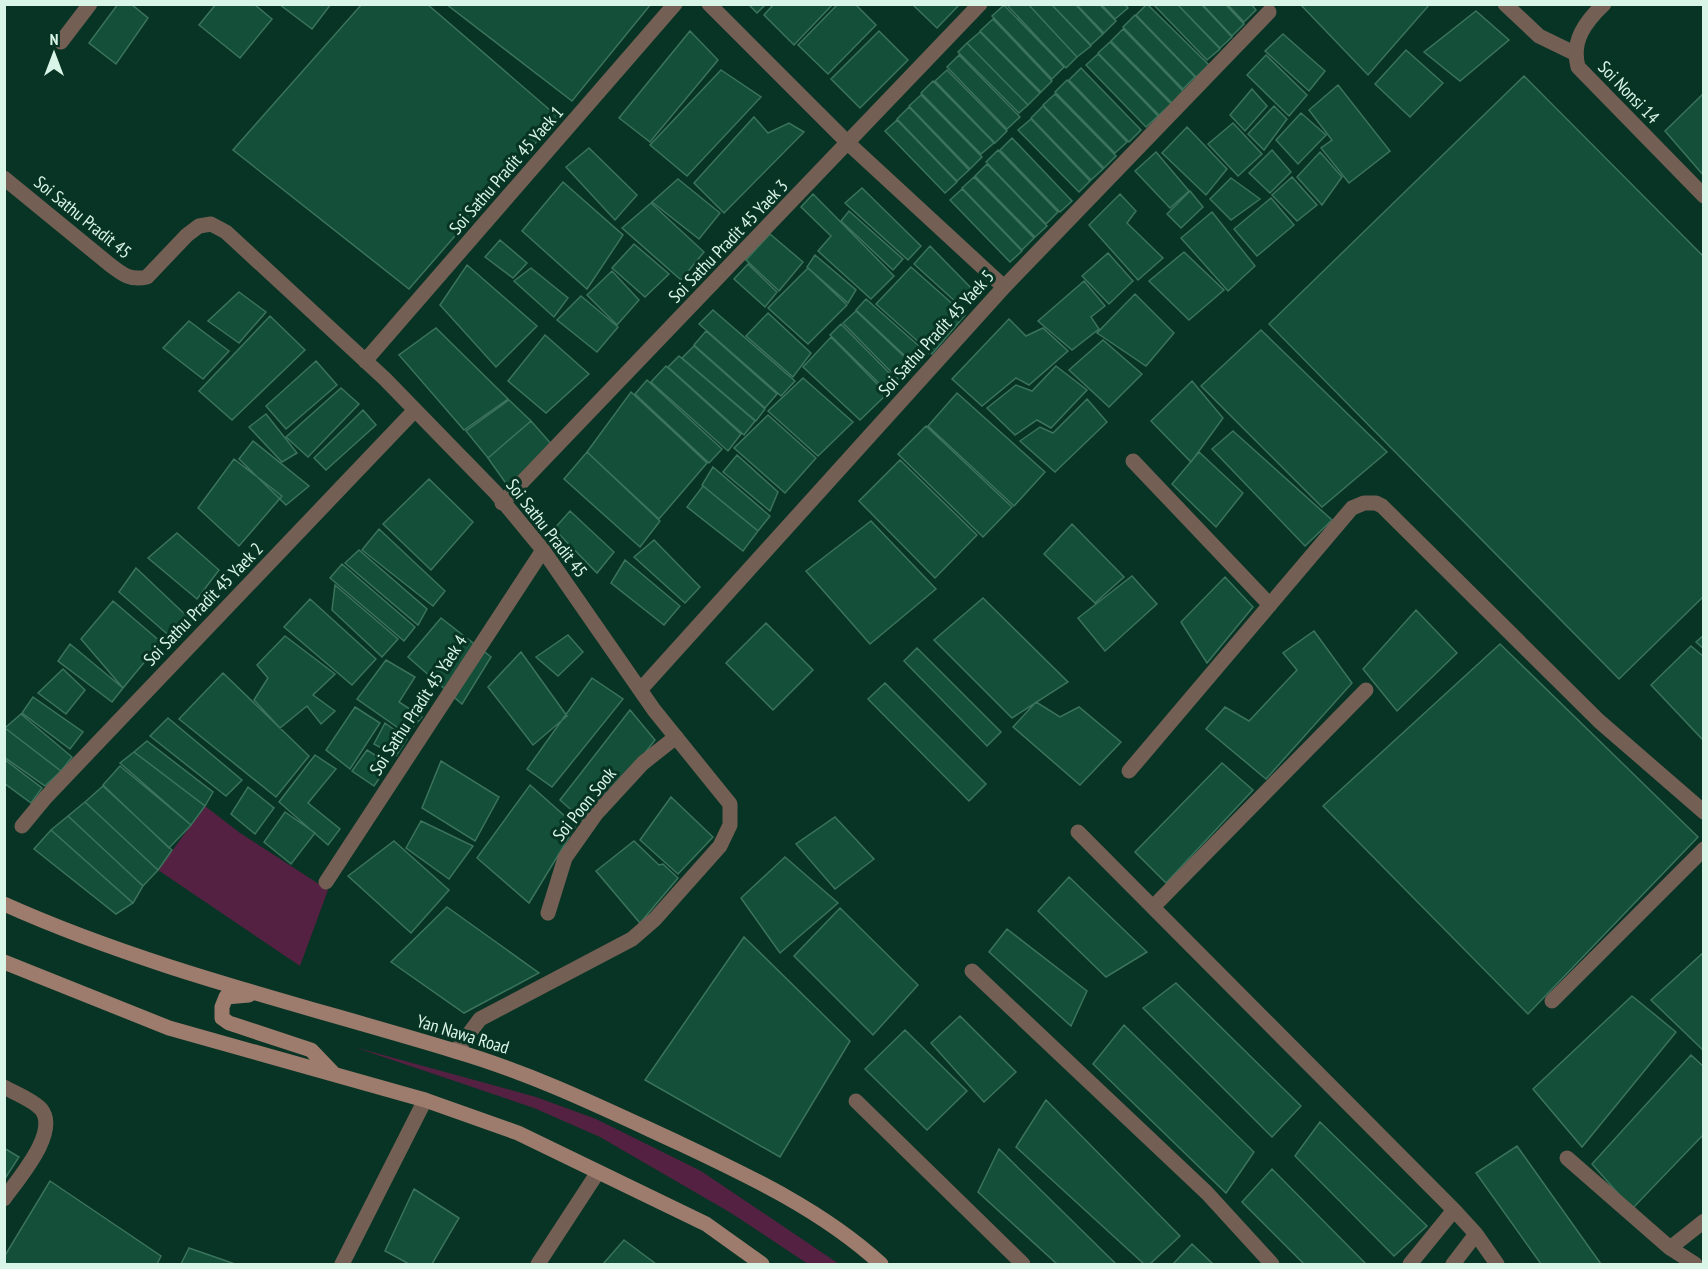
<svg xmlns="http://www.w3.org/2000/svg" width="1708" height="1269" viewBox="0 0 1708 1269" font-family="'PT Sans Narrow',sans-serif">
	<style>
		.green { fill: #552142 }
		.building { fill: #134f39; stroke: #3c735c; stroke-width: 1.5 }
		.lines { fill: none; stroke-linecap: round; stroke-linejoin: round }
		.service { stroke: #745f55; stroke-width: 15 }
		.minor { stroke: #745f55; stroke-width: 15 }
		.secondary { stroke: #9d7b6d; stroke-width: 15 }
		.labels { text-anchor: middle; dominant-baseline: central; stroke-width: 6; stroke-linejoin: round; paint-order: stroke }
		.street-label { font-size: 18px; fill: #d9f5e7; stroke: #073424 }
	</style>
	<rect width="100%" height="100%" fill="#073424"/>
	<path class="green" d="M205,806L240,833L328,890L300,966L158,870Z
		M354,1047L536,1097L596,1119L701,1171L839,1264H808L731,1213L600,1137L534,1108Z"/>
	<path class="building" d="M118,4H131L148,18L116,64L89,43Z
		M216,4H254L272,19L240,58L199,25Z
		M279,4H331L312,29Z
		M362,4H427L558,117L409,289L233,150Z
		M446,4H651L572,101Z
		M748,4H766L757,13Z
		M774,4H833L794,45L764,15Z
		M838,4H855L876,25L828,74L798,45Z
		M912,4H960L937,28Z
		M1028,4H1051L1091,46L1077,57Z
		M1028,4L1077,57L1066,68L1007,5Z
		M1051,4H1075L1103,34L1091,45Z
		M1076,4H1099L1116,21L1104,33Z
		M1101,4H1124L1128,8L1115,19Z
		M1147,4L1209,65L1196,77L1136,15Z
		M1153,4H1177L1220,49L1207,60Z
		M1177,4H1201L1232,37L1220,48Z
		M1202,4H1225L1244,24L1232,36Z
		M1227,4H1251L1256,10L1244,22Z
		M1300,4H1430L1368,75Z
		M1004,5L1064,67L1052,79L992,16Z
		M1476,11L1509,40L1460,81L1424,52Z
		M1135,15L1195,77L1183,89L1123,27Z
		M993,19L1052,81L1041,92L980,31Z
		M1123,29L1183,91L1172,103L1111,41Z
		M690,31L718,60L650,142L619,118Z
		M879,31L908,60L860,108L831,79Z
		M980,32L1040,93L1028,105L967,43Z
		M1283,34L1325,71L1309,91L1265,51Z
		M1110,42L1171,104L1159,115L1098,53Z
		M967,43L1028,105L1019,113L958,52Z
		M1406,50L1443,83L1410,117L1375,84Z
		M1098,54L1158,116L1146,127L1086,65Z
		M959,55L1020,117L1007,129L947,67Z
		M1266,55L1307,95L1289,116L1247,75Z
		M1081,68L1141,130L1129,142L1069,80Z
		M721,70L761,97L687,176L650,145Z
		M947,70L1007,131L995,143L935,81Z
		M1524,76L1704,257V596L1619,679L1269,324Z
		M1067,80L1127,142L1115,153L1055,92Z
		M933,81L994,143L981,154L921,93Z
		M1338,85L1390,151L1349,183L1321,148L1332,140L1309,110Z
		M1252,89L1267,106L1245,131L1230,115Z
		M1704,93V176L1665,131Z
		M1055,94L1116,156L1104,168L1043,105Z
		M921,95L982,157L970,169L909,106Z
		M1043,106L1103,169L1091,180L1031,118Z
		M1274,106L1287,119L1264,150L1248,134Z
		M909,107L969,170L957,181L897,119Z
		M1301,113L1326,135L1298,164L1276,140Z
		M754,117L768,133L789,123L804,132L724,213L694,183Z
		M1031,119L1090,181L1079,192L1018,130Z
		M897,120L957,182L945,193L885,131Z
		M1233,123L1262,154L1238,176L1208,144Z
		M1187,127L1227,169L1206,195L1162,153Z
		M1012,138L1072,201L1060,212L1000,150Z
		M589,148L637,195L615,220L566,167Z
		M998,150L1058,212L1046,224L986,162Z
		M1272,150L1291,172L1270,193L1249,173Z
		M1156,152L1189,191L1170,208L1135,171Z
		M1320,152L1342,177L1322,205L1297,177Z
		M987,164L1047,226L1035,237L975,176Z
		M974,177L1034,238L1022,250L962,188Z
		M1292,177L1317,205L1297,221L1272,195Z
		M1231,178L1260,199L1231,220L1210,199Z
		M678,179L720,213L699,239L652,202Z
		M563,182L623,235L587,289L522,231Z
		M862,188L921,246L908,260L845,203Z
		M962,189L1022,251L1010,262L950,200Z
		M1190,191L1203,207L1181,228L1167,214Z
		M813,194L894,276L871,299L818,251L831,236L801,207Z
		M1120,194L1136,211L1127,223L1163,258L1138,280L1089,225Z
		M1271,198L1294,225L1257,256L1234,229Z
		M651,203L704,252L681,280L622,228Z
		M849,211L903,259L893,270L841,221Z
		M1212,212L1255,266L1228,291L1181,238Z
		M770,234L803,262L779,291L746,260Z
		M500,240L527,263L513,278L485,257Z
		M634,244L669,274L645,297L612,268Z
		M930,246L973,290L957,303L914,264Z
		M1184,252L1224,290L1189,320L1149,281Z
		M1108,253L1133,281L1109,304L1082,276Z
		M815,255L856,290L848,303L807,267Z
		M748,264L777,292L765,307L734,279Z
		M467,265L537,326L496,367L440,305Z
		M911,267L965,315L932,354L876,304Z
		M531,268L568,298L554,317L514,281Z
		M808,268L847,305L808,344L768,308Z
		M612,271L639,300L617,325L587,295Z
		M1084,281L1105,306L1091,317L1099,329L1072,350L1038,321Z
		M239,292L266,312L239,343L208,321Z
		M1135,294L1174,333L1146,366L1097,333Z
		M581,296L618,327L597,352L557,320Z
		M866,299L928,354L917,367L856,310Z
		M713,310L795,381L781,396L699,324Z
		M856,311L914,366L900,381L843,323Z
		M768,313L811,353L793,377L746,336Z
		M270,316L305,350L232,420L199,391Z
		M1009,319L1026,336L1043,328L1068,351L1029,385L1016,378L982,406L952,379Z
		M189,321L229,351L203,379L163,348Z
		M841,324L898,382L889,393L830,335Z
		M436,328L508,399L464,430L399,355Z
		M1261,330L1387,452L1322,507L1201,386Z
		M706,331L777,394L765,408L694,345Z
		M545,335L589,374L546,413L508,381Z
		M831,337L887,394L860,420L803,367Z
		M1103,340L1142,374L1109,407L1069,370Z
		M694,346L765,409L756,421L682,358Z
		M679,356L755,421L744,435L668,367Z
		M316,361L337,385L286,429L266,406Z
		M666,366L741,434L728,451L651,382Z
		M1056,366L1087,390L1051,428L1037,420L1015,435L987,408L1016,385L1032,391Z
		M803,378L853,422L818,456L768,411Z
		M647,380L722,449L709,463L635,394Z
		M1192,381L1223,418L1191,462L1151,421Z
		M341,388L359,404L308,457L286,437Z
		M631,392L707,463L659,519L587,452Z
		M957,393L1045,472L1014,506L928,426Z
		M1087,399L1107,422L1055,472L1020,441L1040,427L1053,433Z
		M509,400L531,421L488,458L466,431Z
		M363,410L376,425L326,470L314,458Z
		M266,414L297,453L282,462L249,427Z
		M768,415L816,458L785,493L734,448Z
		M531,421L553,446L510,489L488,458Z
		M926,426L1012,507L983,537L898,454Z
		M1233,431L1332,520L1305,546L1212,449Z
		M253,441L309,486L286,505L239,459Z
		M587,452L660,521L640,547L564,479Z
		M1199,452L1243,493L1216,527L1172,484Z
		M737,455L778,492L770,511L723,472Z
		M234,459L282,496L239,546L198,508Z
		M900,460L977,535L935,578L859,501Z
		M713,467L770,516L758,531L702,485Z
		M429,479L473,522L431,570L383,524Z
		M703,486L758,531L743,551L687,507Z
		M570,511L614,552L597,573L554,529Z
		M871,521L936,589L870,644L806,571Z
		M1072,524L1124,577L1095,603L1044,554Z
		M379,529L445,591L433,606L362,550Z
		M177,533L219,570L197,599L148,558Z
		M654,540L700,587L685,603L634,557Z
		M359,550L427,609L418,625L345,563Z
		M625,560L680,606L664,625L611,583Z
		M342,564L415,627L404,641L330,578Z
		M136,568L192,621L173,639L119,592Z
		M1132,576L1157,604L1105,651L1078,618Z
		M1225,577L1253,607L1207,663L1181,622Z
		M335,585L398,639L382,657L332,610Z
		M983,598L1068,682L1012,718L934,640Z
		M310,599L376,659L352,685L284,627Z
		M113,601L161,642L123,688L81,639Z
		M1416,610L1457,653L1397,711L1363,669Z
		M441,618L491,657L462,704L408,657Z
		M766,623L813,670L773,710L726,663Z
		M1314,631L1352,683L1266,779L1206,729L1225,707L1249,721L1297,670L1283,653Z
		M568,635L583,652L558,676L536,657Z
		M1704,635V649L1696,642Z
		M285,636L335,674L313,695L335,711L321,724L307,706L280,728L254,700L268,678L257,665Z
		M70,644L123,688L112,702L58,661Z
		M1500,644L1698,837L1528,1014L1323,806Z
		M1691,646L1704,657V741L1651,685Z
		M917,648L1001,732L987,746L904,661Z
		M521,652L567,716L533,745L488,687Z
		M386,660L415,677L399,702L422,717L407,734L357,699Z
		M63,669L85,690L66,714L38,693Z
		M223,673L309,756L276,797L179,719Z
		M592,678L623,699L552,787L527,769Z
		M885,683L986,784L969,801L868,699Z
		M33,697L83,732L70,749L22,713Z
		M1036,702L1060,717L1079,707L1121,742L1080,785L1013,727Z
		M355,707L380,723L350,769L326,750Z
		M630,710L655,740L588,825L560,800Z
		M21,714L72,757L61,771L5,728Z
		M168,718L242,780L226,796L150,736Z
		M385,723L407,739L396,756L374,744Z
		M5,728L61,771L45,786L4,757Z
		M147,741L213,792L205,806L134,752Z
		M367,750L389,764L374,786L352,771Z
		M134,752L205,806L191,825L120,763Z
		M315,755L336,769L308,803L340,829L328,845L279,802Z
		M4,759L42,788L31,803L4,783Z
		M441,761L499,797L475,841L422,808Z
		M1222,763L1253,790L1166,883L1135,852Z
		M120,766L191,825L169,848L103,785Z
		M530,785L576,826L529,903L477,858Z
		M103,786L172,850L158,870L85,802Z
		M248,787L274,808L255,834L231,814Z
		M671,797L713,837L678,874L640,840Z
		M85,802L158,870L143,886L68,816Z
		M285,812L315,833L291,864L264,842Z
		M68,816L143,886L133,903L51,830Z
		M835,817L874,859L835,889L796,844Z
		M421,821L473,846L449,879L406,848Z
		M51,830L133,903L116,914L34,849Z
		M394,841L449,890L411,933L348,876Z
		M634,841L659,865L663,864L678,878L640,923L596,871Z
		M785,857L838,903L780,953L741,898Z
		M1069,877L1147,952L1106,977L1038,911Z
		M447,907L539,973L464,1013L391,962Z
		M840,908L918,985L873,1035L794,956Z
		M1007,929L1087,991L1071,1026L989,952Z
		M744,937L850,1041L780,1157L645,1080Z
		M1704,952V1051L1651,1000Z
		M1176,983L1301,1106L1272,1137L1143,1008Z
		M1632,996L1676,1032L1582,1147L1533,1089Z
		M960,1016L1016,1072L984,1102L931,1043Z
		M1124,1025L1254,1152L1226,1193L1093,1064Z
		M905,1030L967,1091L927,1130L865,1069Z
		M1691,1055L1704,1067V1134L1632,1209L1592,1164Z
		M1046,1100L1180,1236L1150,1264H1144L1016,1147Z
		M1320,1122L1427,1226L1394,1256L1295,1156Z
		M1517,1146L1601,1264H1541L1476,1173Z
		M4,1148L19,1157L4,1180Z
		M999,1149L1116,1264H1057L978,1192Z
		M1272,1169L1366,1264H1304L1242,1202Z
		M50,1181L161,1256L157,1264H4V1257Z
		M414,1189L459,1218L432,1264H409L385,1251Z
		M624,1240L656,1264H603Z
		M1192,1244L1213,1264H1173Z
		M189,1248L235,1264H181Z"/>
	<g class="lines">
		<path class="service" d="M709,4L849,144L1004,287
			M1133,461L1270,605
			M1129,771L1352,508L1364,503H1376L1382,506L1599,721L1704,812
			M548,913L565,858L596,814L643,763L676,737
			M1552,1001L1704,849
			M4,1087C15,1093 33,1100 41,1109C60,1132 18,1179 4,1199
			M1567,1158L1670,1248L1695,1264
			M1670,1248L1704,1221"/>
		<path class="minor" d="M1505,4L1539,36L1574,53
			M1604,4C1585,22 1571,41 1578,67L1704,196
			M61,42L90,4
			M4,178L109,264C122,274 130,281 147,277L187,235L199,226L211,224L226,232L385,379L496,493L543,550L654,710L730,804V825L720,846L655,919L632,939L480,1019L456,1051
			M365,361L675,4
			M502,503L980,4
			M641,689L1004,287L1269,12
			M22,826L46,797L415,410
			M1078,832L1454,1210L1476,1234L1497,1264
			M326,882L543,550
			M1153,907L1366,690
			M972,971L1207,1193L1272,1264
			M856,1101L1023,1264
			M342,1264L425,1100
			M538,1264L598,1172
			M1410,1264L1454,1210
			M1453,1264L1476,1234"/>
		<path class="secondary" d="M4,904C149,969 304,1005 455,1051C534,1074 607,1110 681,1144C751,1177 823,1211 881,1264
			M4,962L169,1028L425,1100L518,1133L706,1224L762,1264
			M249,995L226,997L222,1007V1018L229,1023L311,1050L334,1074"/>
	</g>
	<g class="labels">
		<g class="street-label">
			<text transform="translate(1629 92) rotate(46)">Soi Nonsi 14</text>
			<text transform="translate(506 170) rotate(-49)">Soi Sathu Pradit 45 Yaek 1</text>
			<text transform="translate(83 217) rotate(39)">Soi Sathu Pradit 45</text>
			<text transform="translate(728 241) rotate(-46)">Soi Sathu Pradit 45 Yaek 3</text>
			<text transform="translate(936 333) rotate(-48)">Soi Sathu Pradit 45 Yaek 5</text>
			<text transform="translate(547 528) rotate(52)">Soi Sathu Pradit 45</text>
			<text transform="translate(203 604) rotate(-46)">Soi Sathu Pradit 45 Yaek 2</text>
			<text transform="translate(418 705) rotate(-57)">Soi Sathu Pradit 45 Yaek 4</text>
			<text transform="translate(584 804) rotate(-51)">Soi Poon Sook</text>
			<text transform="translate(463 1034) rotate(17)">Yan Nawa Road</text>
		</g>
	</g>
	<rect width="1708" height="1269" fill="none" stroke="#d9f5e7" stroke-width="12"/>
	<g transform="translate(54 54)" stroke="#073424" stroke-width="4.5" paint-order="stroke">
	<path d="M0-4.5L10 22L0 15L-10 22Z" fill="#d9f5e7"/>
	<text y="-9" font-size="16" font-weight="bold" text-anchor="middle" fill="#d9f5e7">N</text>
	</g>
</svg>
